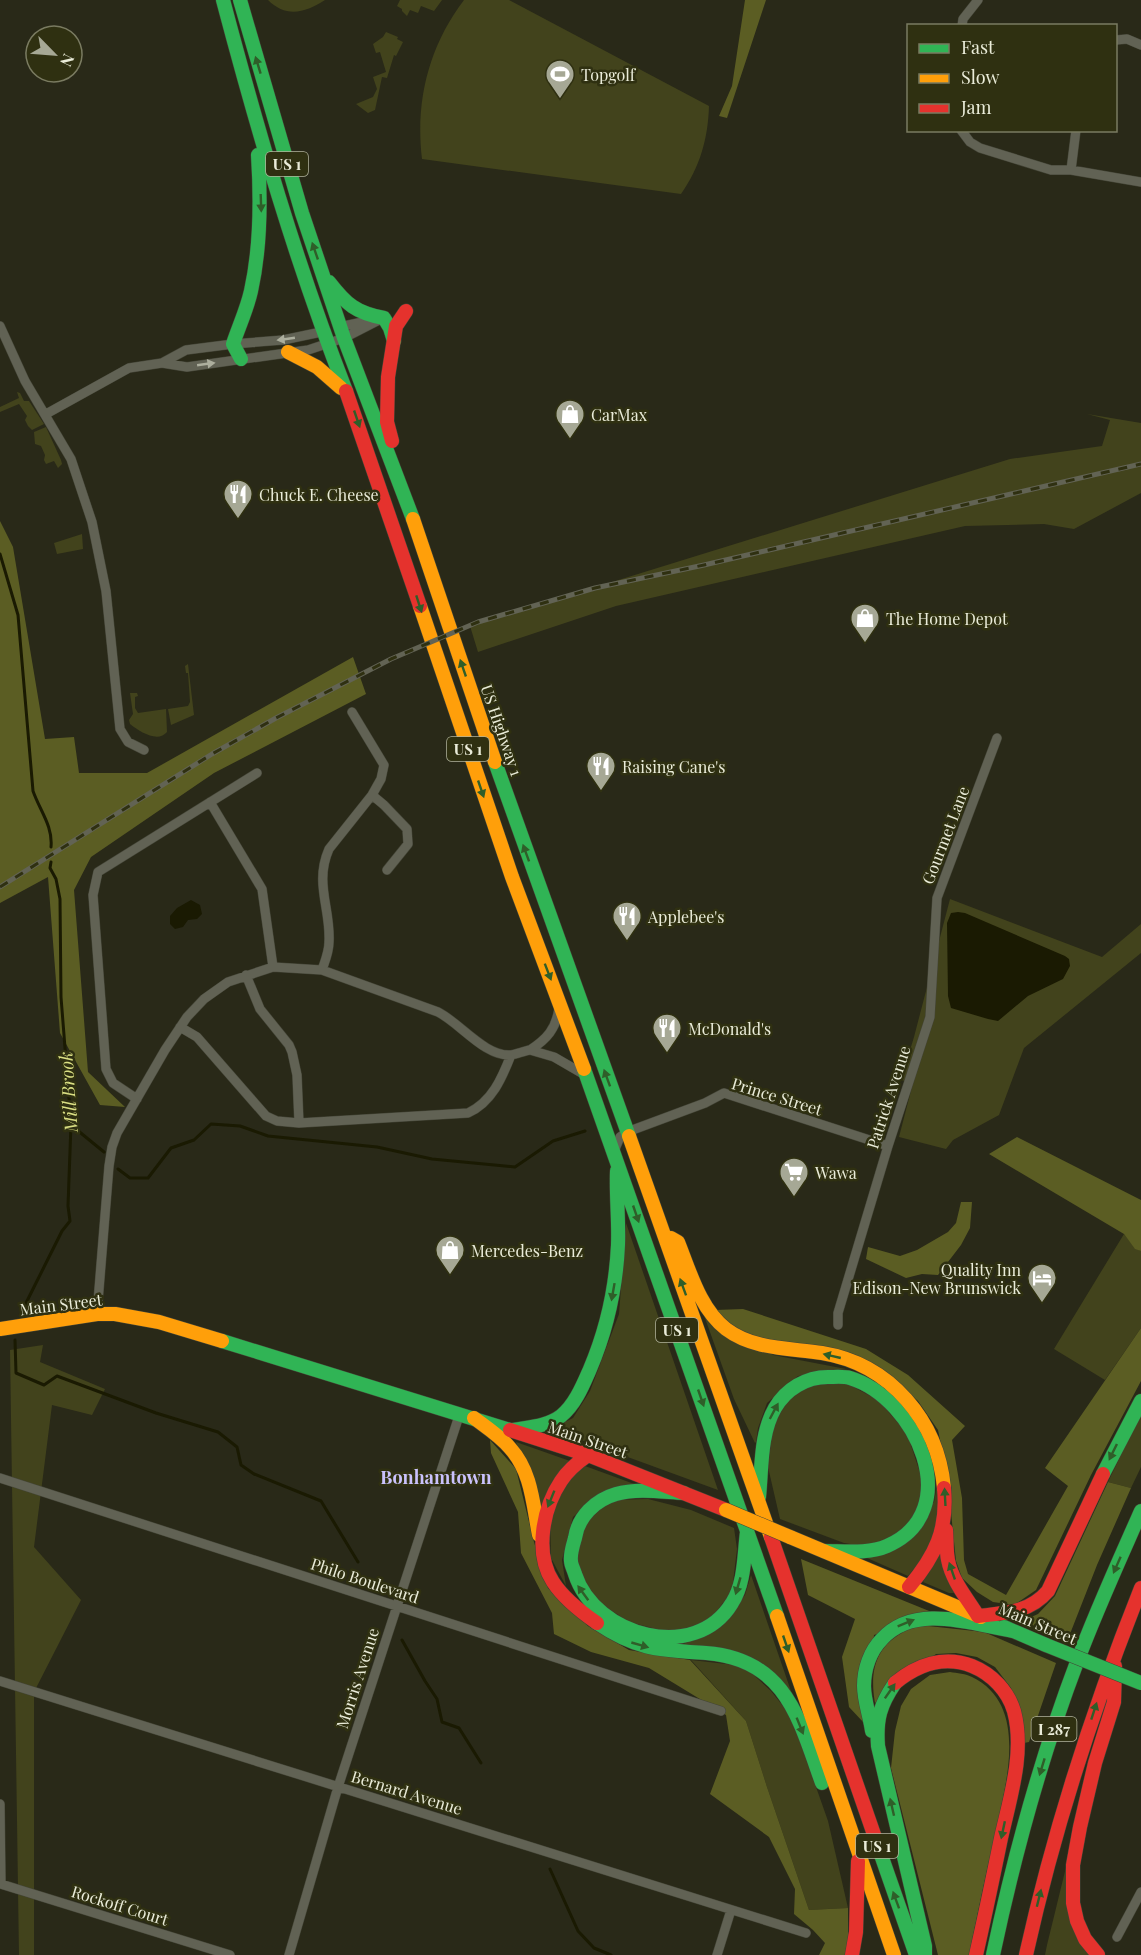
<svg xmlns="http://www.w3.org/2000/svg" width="1141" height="1955" viewBox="0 0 1141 1955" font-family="'Playfair Display',serif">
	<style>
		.green { fill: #42431c }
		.forest { fill: #5b5d23 }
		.water { fill: #1a1a02 }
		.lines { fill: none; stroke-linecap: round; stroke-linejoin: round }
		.stream { stroke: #1a1a02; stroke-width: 3 }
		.street-casing { stroke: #444537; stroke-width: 10 }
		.fast-casing { stroke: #444537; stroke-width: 15 }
		.slow-casing { stroke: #444537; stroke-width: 15 }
		.jam-casing { stroke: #444537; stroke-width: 15 }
		.street { stroke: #616254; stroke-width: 9 }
		.fast { stroke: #30b455; stroke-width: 14 }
		.slow { stroke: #ff9f0a; stroke-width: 14 }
		.jam { stroke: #e5322d; stroke-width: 14 }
		.rail-casing { stroke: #626354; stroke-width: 5 }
		.rail { stroke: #2f3011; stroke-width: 3; stroke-dasharray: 9; stroke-linecap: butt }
		.fast-bridge-casing { stroke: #444537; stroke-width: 15; stroke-linecap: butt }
		.slow-bridge-casing { stroke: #444537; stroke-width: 15; stroke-linecap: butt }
		.fast-bridge { stroke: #30b455; stroke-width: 14 }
		.slow-bridge { stroke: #ff9f0a; stroke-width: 14 }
		.oneway { fill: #2f5e29 }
		.oneway2 { fill: #acae9d }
		.labels { text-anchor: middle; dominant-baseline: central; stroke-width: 5; stroke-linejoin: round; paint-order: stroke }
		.shield { fill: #2f3011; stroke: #b2b49d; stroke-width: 1.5 }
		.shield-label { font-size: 15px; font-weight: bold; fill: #eaecd9 }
		.poi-label { font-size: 16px; fill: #eaecd9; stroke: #2f3011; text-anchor: start }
		.street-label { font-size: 16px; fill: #eaecd9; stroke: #2f3011 }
		.water-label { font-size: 18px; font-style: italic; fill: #dadf83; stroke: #2f3011 }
		.neighbourhood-label { font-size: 18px; font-weight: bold; fill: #cac2fc; stroke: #2f3011 }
	</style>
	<rect width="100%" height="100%" fill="#292918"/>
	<path class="green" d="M268,0H325C305,13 286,18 268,0Z
		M400,0H442L434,11L421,6L418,13L410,10L407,16L402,11V9L397,6Z
		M464,0H509L709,106C708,139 700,167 681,194L422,159C415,101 429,46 464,0Z
		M386,32L398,37L397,39L403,42L396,56L394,55L387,78L382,77L375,110L368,113L356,104L373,97L377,89L373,77L386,72L380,52L376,53L373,44L383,37Z
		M17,392L20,393L24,401H29L44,424L32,430L28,426L25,420L27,416L19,404L0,412V407L19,398Z
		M1087,414L1141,423V493L1074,529L1044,524L965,526L616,606L478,652L470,626L1010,459L1102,446L1110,420Z
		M46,427L61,460L62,464L58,468L54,461L46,464L44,460L45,455L41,446L35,444L34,432Z
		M82,534L83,549L57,554L54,543Z
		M188,664L194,715L171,725L168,709L188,706L190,702L188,673H186L185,666Z
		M130,693H137L138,696L135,697V708L138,713L166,709L167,732C158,743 140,732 130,724L129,720L133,714Z
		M950,899L1102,957L1141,924V953L1024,1048L999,1115L953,1140L946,1149L899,1137L913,1083L901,1080L914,1037Z
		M626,1223L718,1490L551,1429L573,1418L590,1391L619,1314Z
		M1124,1234L1135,1248L1141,1251V1328L1105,1380L1054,1349Z
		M701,1307L773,1355L846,1369L798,1376L767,1403L758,1428L756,1442L755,1443L734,1399Z
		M43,1345L40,1362L105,1389L92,1415L52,1405L34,1547L81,1600L34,1692V1955H19L10,1350Z
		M824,1382L846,1383L878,1400L907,1433L925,1488L913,1522L892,1539L863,1546L844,1543L780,1519L768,1467L773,1426L788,1400L805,1388Z
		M1141,1413V1467L1131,1488L1108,1482Z
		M516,1442L570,1461L540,1522Z
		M585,1466L637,1485L600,1493L573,1517L562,1560L566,1586L551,1558L550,1517L568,1480Z
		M938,1479L941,1500L931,1549L908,1576L858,1554H877L934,1502Z
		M648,1499L691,1510L734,1528L737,1549L732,1591L710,1620L672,1633L629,1622L592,1598L577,1564L576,1549L588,1520L612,1500Z
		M941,1544L956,1593H949L923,1582Z
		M751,1575L792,1694L770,1670L679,1646L722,1626L745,1595Z
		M691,1660L744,1666L771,1691L791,1716L828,1821L848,1908L809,1910L767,1787L746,1721Z
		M1069,1855L1090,1955H1045L1047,1945Z"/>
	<path class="forest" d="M745,0H766L727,118L719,116L732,86Z
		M0,521L13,547L45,739L74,737L79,773H147L353,657L366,694L214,773L91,857L74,890L88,1072L125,1107L100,1105L60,1033L48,877L0,903Z
		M1017,1137L1141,1200V1251L1135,1249L1124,1234L989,1154Z
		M961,1202H972L970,1228L961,1245L938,1275L922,1274L906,1278L866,1259L868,1247L900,1256L917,1250L948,1232L956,1223Z
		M743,1309L866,1349L908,1375L965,1426L952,1440L962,1498L964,1560L968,1574L1006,1595L1068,1486L1045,1468L1141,1328V1381L1091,1475L1036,1590L1014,1605L993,1602L977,1592L962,1578L956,1561L947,1474L938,1430L918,1401L884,1371L750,1336L726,1321L715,1310Z
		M490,1440L516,1469L534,1542L548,1588L588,1626L629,1650L690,1660L746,1721L767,1787L809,1910L848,1908V1952L846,1955H819L825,1943L813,1930L794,1914L795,1889L769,1837L710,1794L730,1741L726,1715L649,1668L591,1652L554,1634L552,1613L521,1553L518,1512L491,1453Z
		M1108,1482L1131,1488L1097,1565L1068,1639L1022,1621L1038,1614L1055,1596Z
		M801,1559L939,1615L874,1635L864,1723L849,1707L842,1657L855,1619L808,1595Z
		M919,1625L984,1632L1056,1663L1029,1742L1024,1743L1011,1688L995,1667L977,1657L956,1653L936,1654L875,1703C868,1663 880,1639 919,1625Z
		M950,1672C957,1673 966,1674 972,1677C1032,1706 1004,1790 994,1839C985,1878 977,1916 969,1955H938L891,1768L895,1731L901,1706L911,1689L930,1675Z"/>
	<path class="water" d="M191,900L200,905L202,914L197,919L188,920L183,927L175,929L170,924V916L177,908Z
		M958,912L965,913L1065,956L1069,959L1070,966L1063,979L1028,996L998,1021L988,1019L951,1008L948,996L947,923L951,913Z"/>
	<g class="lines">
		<path class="stream" d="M0,554L18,615L33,791C40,811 53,826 51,847
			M71,1125L104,1152
			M118,1169L130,1178H148L171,1148L194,1140L211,1124L240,1126L268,1136L377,1147L432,1159L515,1167L553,1141L585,1131
			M22,1311L62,1231L70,1221L68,1206L71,1124L61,997L60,899L56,879L50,868L51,862
			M15,1340L16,1373L44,1385L57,1376L156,1413L218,1432L237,1447L241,1465L254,1474L321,1501L358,1562
			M402,1640L425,1681L437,1699L442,1722L459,1728L481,1763
			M550,1869L578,1931L594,1948L611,1955"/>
		<g class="street-casing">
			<path id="street" d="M962,26L963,19L978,0
				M1116,40L1127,39L1141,45
				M961,130L970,142L980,148L1051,170H1071L1141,182
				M1071,170L1076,130
				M0,326L25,381L71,459L92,522L106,591L120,729L128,742L144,750
				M339,327L372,320
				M162,363L186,350L233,344L283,340L326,331
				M46,414L129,368L162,363L187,367L308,350L344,338L383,318
				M372,795L384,805L407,829L408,844L387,870
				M210,802L262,889L273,967
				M322,970C325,961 329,952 329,942C331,909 314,883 329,849L372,795L381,779L384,765L352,712
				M246,975L260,1009L289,1045L292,1052L297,1075L299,1123
				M559,1008C556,1029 547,1039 530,1050L554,1057L585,1075
				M180,1027L197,1037L266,1116L277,1121L299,1123L468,1113C492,1102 502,1078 511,1055
				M137,1099L113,1083L106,1069L93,895L98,872L257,773
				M615,1149L620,1137L627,1132L705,1103L724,1093L888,1146
				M97,1314L109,1166L112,1147L117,1133L165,1050L187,1017L204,999L228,982L273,967L322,970L438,1012C460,1023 485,1057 511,1055C517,1054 524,1051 530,1050
				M838,1325V1313L888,1146L930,1017L937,898L997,738
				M0,1478L721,1711
				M0,1681L806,1933
				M0,1804L1,1884L230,1955
				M1117,1937L1141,1892
				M289,1955L338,1787L460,1413
				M717,1955L731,1910"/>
		</g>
		<g class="fast-casing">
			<path id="fast" d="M223,0C258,132 296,263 346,391
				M240,0L302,213L344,338L413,519
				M329,282C346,304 356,313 384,318L390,328L394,341
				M241,359L233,344C239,326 247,309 251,291C261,246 261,201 258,155
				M495,762L629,1136
				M584,1069L777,1616
				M222,1341L510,1430
				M513,1430C529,1427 548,1426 561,1416C575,1405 583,1385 590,1369C607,1329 616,1288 618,1245C619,1220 616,1196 617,1171
				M1103,1474L1141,1401
				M684,1493C662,1492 638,1488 616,1494C595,1500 578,1517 575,1538C573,1545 570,1554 571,1561C571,1565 574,1570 575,1574C595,1636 695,1664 732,1603C745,1583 744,1555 747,1532
				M759,1497C762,1468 760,1434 775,1408C786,1389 806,1377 828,1377C835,1377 844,1376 850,1378C916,1398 967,1511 887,1546C869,1554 844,1551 824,1551
				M597,1623C637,1650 660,1650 706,1653C786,1659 799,1719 822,1783
				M1004,1627L1046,1645
				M895,1683C880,1705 876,1719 878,1746L925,1946V1955
				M872,1731C870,1716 864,1701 864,1686C864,1669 870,1651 882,1639C915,1603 971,1624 1013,1631
				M879,1849L916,1955
				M993,1955C1014,1856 1041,1757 1077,1662C1096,1611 1119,1561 1141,1511"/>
		</g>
		<g class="slow-casing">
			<path id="slow" d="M288,352L317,367L341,388
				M413,519L495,762
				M420,606L512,877L584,1069
				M629,1136L771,1537
				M671,1238L678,1242C690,1272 700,1309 726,1329C754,1350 790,1348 822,1353C890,1364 938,1421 944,1488
				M0,1329L97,1314H115L159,1322L222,1341
				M474,1418C486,1427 500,1436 510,1448C532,1472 533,1505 539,1535
				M790,1537L981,1617
				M777,1616L894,1955"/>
		</g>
		<g class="jam-casing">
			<path id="jam" d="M346,391L420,606
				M392,441L387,422L388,377L396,326L406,311
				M510,1430L588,1455L726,1510
				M588,1455C578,1462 568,1470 561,1481C543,1508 534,1553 553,1582C564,1599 581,1612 597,1623
				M946,1530C947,1540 946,1550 948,1560C952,1581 967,1598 978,1616C1005,1613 1029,1613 1048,1591L1103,1474
				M771,1537L879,1849
				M909,1587C935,1556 948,1530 944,1488
				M895,1683C917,1665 944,1655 972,1666C992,1674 1008,1691 1014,1711C1025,1752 1010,1798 1001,1838C993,1877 985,1916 976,1955
				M852,1955L856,1932L858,1861
				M1026,1955C1054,1829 1093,1708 1141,1588
				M1098,1955L1085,1939L1077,1921L1073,1903V1865L1080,1827L1095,1763L1114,1702L1115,1666"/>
		</g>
		<use href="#street" class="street"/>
		<use href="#fast" class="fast"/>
		<use href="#slow" class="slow"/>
		<use href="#jam" class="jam"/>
		<g class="rail-casing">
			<path id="rail" d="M0,887L212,754L276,718L391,659L478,622L595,588L704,565L1141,464"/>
		</g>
		<use href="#rail" class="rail"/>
		<g class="fast-bridge-casing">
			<path id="fast-bridge" d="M1046,1645L1141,1683"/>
		</g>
		<g class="slow-bridge-casing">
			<path id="slow-bridge" d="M726,1510L790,1537"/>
		</g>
		<use href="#fast-bridge" class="fast-bridge"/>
		<use href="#slow-bridge" class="slow-bridge"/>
	</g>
	<defs><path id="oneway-solid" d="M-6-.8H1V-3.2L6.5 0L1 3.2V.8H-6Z" transform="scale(1.5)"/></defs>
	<g class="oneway">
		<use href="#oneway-solid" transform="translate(258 65) rotate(-107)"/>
		<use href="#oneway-solid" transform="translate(261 203) rotate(88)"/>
		<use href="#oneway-solid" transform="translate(315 251) rotate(-109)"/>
		<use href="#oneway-solid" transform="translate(357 419) rotate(71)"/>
		<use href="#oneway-solid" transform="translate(419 604) rotate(72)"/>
		<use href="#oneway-solid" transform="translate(463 668) rotate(-109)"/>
		<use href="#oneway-solid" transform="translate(481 789) rotate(71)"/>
		<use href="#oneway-solid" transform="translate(526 853) rotate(-110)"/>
		<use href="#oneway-solid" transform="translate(548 972) rotate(69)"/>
		<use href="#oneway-solid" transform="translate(607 1078) rotate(-110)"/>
		<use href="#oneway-solid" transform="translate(636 1214) rotate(71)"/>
		<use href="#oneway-solid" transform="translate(683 1287) rotate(-110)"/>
		<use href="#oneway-solid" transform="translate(613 1292) rotate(100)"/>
		<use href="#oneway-solid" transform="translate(832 1356) rotate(-167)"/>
		<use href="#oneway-solid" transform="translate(701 1398) rotate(71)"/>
		<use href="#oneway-solid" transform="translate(774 1411) rotate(-62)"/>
		<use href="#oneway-solid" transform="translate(1113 1452) rotate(116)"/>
		<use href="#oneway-solid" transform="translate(945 1497) rotate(-93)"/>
		<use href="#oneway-solid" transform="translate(551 1499) rotate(112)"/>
		<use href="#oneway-solid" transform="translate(1117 1565) rotate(114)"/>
		<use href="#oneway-solid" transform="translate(952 1571) rotate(-109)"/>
		<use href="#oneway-solid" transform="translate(738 1586) rotate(106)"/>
		<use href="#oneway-solid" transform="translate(583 1593) rotate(-126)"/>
		<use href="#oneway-solid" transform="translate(906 1623) rotate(-22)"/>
		<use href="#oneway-solid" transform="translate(786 1644) rotate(71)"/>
		<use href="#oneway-solid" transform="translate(640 1645) rotate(16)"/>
		<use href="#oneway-solid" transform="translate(890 1691) rotate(-55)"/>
		<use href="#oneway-solid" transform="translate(1094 1711) rotate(-72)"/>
		<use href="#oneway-solid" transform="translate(800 1726) rotate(68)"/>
		<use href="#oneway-solid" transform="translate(1042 1767) rotate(107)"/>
		<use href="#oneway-solid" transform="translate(892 1807) rotate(-103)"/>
		<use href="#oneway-solid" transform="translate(1003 1830) rotate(102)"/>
		<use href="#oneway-solid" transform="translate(1039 1898) rotate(-76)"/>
		<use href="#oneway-solid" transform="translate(896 1900) rotate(-110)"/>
	</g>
	<g class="oneway2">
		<use href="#oneway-solid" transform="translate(286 339) rotate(172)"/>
		<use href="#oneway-solid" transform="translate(206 364) rotate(-8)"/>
	</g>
	<defs>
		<g id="stadium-pin" transform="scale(1.5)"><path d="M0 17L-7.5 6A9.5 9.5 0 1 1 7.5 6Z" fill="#a6a895" stroke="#2f3011"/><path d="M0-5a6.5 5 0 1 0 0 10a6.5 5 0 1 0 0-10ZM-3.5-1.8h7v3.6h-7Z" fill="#fff"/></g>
		<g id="shop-pin" transform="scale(1.5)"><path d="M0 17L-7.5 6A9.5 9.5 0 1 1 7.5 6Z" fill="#a6a895" stroke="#2f3011"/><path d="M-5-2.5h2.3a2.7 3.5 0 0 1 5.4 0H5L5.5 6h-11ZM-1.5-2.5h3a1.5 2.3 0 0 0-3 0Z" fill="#fff"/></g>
		<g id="restaurant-pin" transform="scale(1.5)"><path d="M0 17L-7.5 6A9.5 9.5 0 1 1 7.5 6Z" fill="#a6a895" stroke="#2f3011"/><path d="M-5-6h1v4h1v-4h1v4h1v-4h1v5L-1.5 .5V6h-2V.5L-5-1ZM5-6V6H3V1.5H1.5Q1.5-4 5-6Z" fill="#fff"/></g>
		<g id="supermarket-pin" transform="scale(1.5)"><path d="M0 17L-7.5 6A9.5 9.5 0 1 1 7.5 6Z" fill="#a6a895" stroke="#2f3011"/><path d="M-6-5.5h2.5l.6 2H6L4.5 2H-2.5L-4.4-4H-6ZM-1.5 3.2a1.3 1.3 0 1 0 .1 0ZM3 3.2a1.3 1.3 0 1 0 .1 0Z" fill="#fff"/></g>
		<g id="hotel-pin" transform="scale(1.5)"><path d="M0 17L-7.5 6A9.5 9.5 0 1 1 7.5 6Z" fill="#a6a895" stroke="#2f3011"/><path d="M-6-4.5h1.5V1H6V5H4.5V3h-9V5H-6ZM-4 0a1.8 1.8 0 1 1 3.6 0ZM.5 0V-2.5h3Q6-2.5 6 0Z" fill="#fff"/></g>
	</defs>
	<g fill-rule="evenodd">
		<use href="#stadium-pin" x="560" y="74"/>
		<use href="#shop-pin" x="570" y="414"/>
		<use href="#restaurant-pin" x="238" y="494"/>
		<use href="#shop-pin" x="865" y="618"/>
		<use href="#restaurant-pin" x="601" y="766"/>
		<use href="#restaurant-pin" x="627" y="916"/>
		<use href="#restaurant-pin" x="667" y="1028"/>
		<use href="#supermarket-pin" x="794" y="1172"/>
		<use href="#shop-pin" x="450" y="1250"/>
		<use href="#hotel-pin" x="1042" y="1278"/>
	</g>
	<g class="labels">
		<g class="shield">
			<rect x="266" y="152" width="42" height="24" rx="4.5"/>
			<rect x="447" y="737" width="42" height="24" rx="4.5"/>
			<rect x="656" y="1318" width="42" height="24" rx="4.5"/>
			<rect x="1031.5" y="1717" width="45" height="24" rx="4.5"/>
			<rect x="856" y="1834" width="42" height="24" rx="4.5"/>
		</g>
		<g class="shield-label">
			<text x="287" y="164">US 1</text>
			<text x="468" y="749">US 1</text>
			<text x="677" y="1330">US 1</text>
			<text x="1054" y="1729">I 287</text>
			<text x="877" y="1846">US 1</text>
		</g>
		<g class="poi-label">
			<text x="581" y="74">Topgolf</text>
			<text x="591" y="414">CarMax</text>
			<text x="259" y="494">Chuck E. Cheese</text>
			<text x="886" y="618">The Home Depot</text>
			<text x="622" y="766">Raising Cane's</text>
			<text x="648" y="916">Applebee's</text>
			<text x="688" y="1028">McDonald's</text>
			<text x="815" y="1172">Wawa</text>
			<text x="471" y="1250">Mercedes-Benz</text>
			<text x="1021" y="1269" text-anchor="end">Quality Inn<tspan x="1021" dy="18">Edison-New Brunswick</tspan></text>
		</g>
		<g class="street-label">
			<text transform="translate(502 730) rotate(71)">US Highway 1</text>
			<text transform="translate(945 835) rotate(-69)">Gourmet Lane</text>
			<text transform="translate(777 1096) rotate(17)">Prince Street</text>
			<text transform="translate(888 1097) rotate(-72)">Patrick Avenue</text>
			<text transform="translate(61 1304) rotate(-7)">Main Street</text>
			<text transform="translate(588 1439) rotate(19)">Main Street</text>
			<text transform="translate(365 1580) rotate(18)">Philo Boulevard</text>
			<text transform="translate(1038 1623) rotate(23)">Main Street</text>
			<text transform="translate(357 1678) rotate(-72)">Morris Avenue</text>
			<text transform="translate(407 1792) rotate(17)">Bernard Avenue</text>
			<text transform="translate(120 1905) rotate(17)">Rockoff Court</text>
		</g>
		<g class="water-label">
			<text transform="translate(68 1092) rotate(-94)">Mill Brook</text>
		</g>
		<g class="neighbourhood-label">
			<text x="436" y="1477">Bonhamtown</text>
		</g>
	</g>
	<rect x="907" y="24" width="210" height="108" fill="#2f3011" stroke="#7a7b61" stroke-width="1.5"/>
	<rect x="919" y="44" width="30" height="9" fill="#30b455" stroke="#7a7b61" stroke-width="1.5"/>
	<text x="961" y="54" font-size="18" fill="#eaecd9">Fast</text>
	<rect x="919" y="74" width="30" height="9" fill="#ff9f0a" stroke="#7a7b61" stroke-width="1.5"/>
	<text x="961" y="84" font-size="18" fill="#eaecd9">Slow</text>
	<rect x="919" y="104" width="30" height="9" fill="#e5322d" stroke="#7a7b61" stroke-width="1.5"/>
	<text x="961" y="114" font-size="18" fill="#eaecd9">Jam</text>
	<g transform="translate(54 54) rotate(115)"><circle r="28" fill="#2f3011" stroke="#7a7b61" stroke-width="1.5"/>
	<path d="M0-4.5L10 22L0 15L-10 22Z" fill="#a6a895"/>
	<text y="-9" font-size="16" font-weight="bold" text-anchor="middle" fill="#eaecd9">N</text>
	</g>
</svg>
